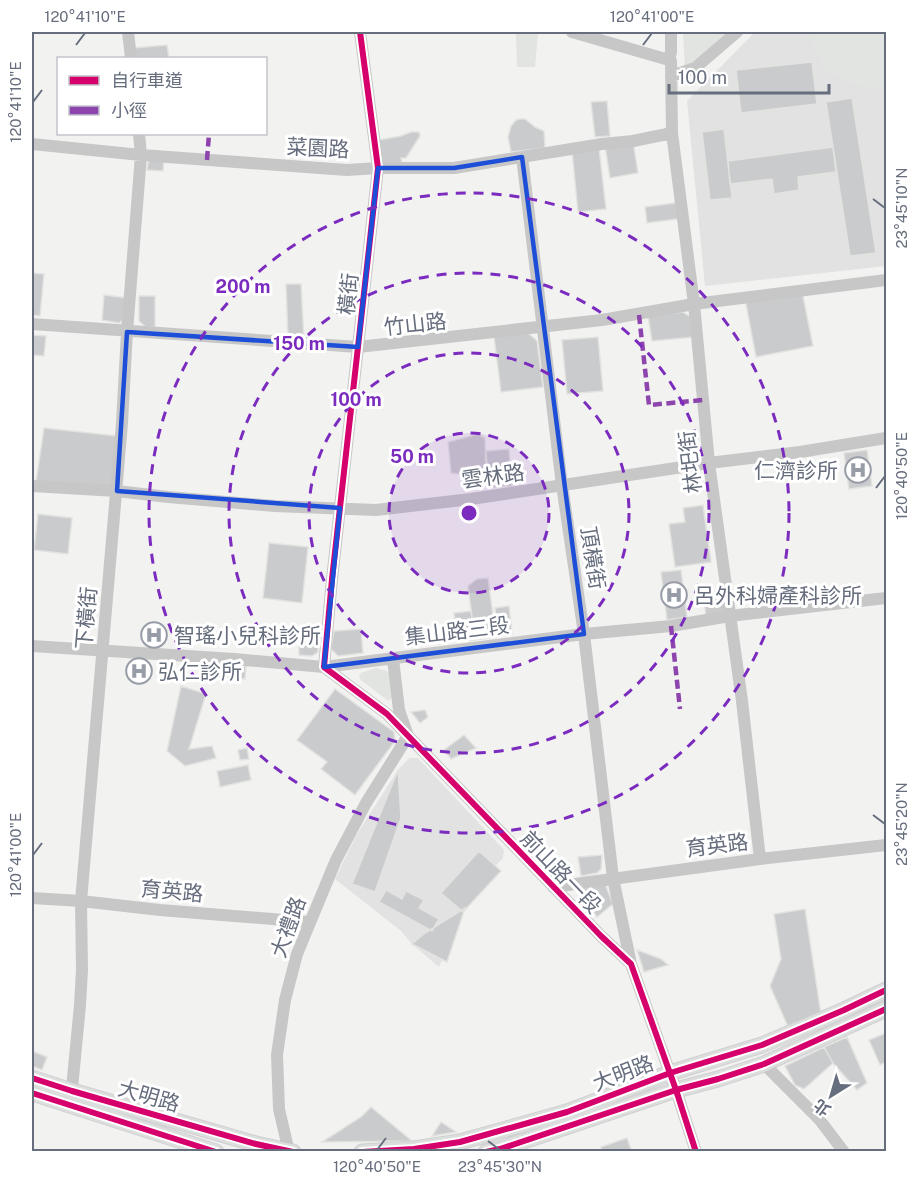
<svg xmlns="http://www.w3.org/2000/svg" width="918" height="1183" viewBox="0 0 918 1183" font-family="'Public Sans','Noto Sans TC',sans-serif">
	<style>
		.built { fill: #e2e2e3 }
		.green { fill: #e1e4e0 }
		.building { fill: #cacbcc; stroke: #e2e2e0; stroke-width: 1.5 }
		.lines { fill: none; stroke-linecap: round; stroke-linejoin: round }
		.major-casing { stroke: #d0d0d1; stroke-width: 17 }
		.minor { stroke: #c7c7c8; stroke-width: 12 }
		.major { stroke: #dcdddd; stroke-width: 15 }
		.quiet { stroke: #8e44ad; stroke-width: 4.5; stroke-dasharray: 9 4.5; stroke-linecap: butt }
		.cycleway-casing { stroke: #fff; stroke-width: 10 }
		.cycleway { stroke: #d6006c; stroke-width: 6 }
		.marked { fill: none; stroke: #1d4ed8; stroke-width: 4.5; stroke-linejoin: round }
		.ticks { fill: none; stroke: #666d7d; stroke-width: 2 }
		.ring { fill: none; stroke: #7b2cbf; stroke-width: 3; stroke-dasharray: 10 8 }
		.labels { text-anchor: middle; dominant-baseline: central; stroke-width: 6; stroke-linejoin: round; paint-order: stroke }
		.street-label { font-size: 21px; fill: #666d7d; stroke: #fff }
		.poi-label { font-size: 21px; fill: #666d7d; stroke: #fff; text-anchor: start }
		.centre { fill: #7b2cbf; stroke: #fff; stroke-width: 3 }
		.ring-label { font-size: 18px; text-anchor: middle; font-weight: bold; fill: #7b2cbf; stroke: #fff; stroke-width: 6; stroke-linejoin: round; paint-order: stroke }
		.neatline { fill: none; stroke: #666d7d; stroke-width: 2 }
		.ticks-label { font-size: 15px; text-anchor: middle; fill: #666d7d }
	</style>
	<rect width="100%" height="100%" fill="#f2f2f1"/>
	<path class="built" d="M755,32H886V266L705,286L687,101Z
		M409,758H418L504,850L503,858L491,870L465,908L439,967L412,944L401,931L335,879L357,834L398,770Z"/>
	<path class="green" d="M516,32H538L535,67H517Z
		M683,32H733L685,69Z
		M807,32H886V87C862,87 836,83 821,62C816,54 812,44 808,36Z
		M376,668L387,671L391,677L392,698L390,700H387L361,680L359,677L361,673Z"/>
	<path class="building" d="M167,45L169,58H134L133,48Z
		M812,62L817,104L741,113L736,70Z
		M852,98L876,253L850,256L826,102Z
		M607,101L610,136L595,137L591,102Z
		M520,119H525L535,127L544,131L545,148L511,152L508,137L511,126L516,120Z
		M724,129L732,198L710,200L702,132Z
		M411,132H419L420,136L406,158H401L403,166L382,163L378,140L401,136Z
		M633,141L638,173L610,178L605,146Z
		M833,147L836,172L798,177L799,190L774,194L772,179L730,184L728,161Z
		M599,148L606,209L578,212L572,151Z
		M154,157L164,158L163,171L147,170L148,163Z
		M682,202L685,218L647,223L645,207Z
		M32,273L44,274L40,316L32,315Z
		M286,284H301L304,339L288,340Z
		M802,291L813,346L756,357L745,299Z
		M104,295L127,298L124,319L119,323L102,320Z
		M139,296H155V327H146L139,321Z
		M683,312L693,319L695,337L652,341L648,316Z
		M527,332L537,341L543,387L501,392L494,337Z
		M32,335L46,336L44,356L32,355Z
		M598,337L603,391L567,394L562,340Z
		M44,428L117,436L114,487L36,482Z
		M478,434L485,438L486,478L451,473L448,442Z
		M509,449L512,486L489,488L486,451Z
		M867,450L872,486L849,489L844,453Z
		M703,505L711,562L675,567L669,524L685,522L683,508Z
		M38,514L72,518L68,554L34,550Z
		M269,543L308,547L302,603L263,598Z
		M681,570L687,617L667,620L661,572Z
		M488,578L496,637L475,640L468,586L477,579Z
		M726,590L729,614L706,617L703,592Z
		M509,606L512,634L498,636L495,608Z
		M471,611L475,640L458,642L454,613Z
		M361,629L363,653L338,656L331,649L334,631Z
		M299,645H318V652L312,656L299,655Z
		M219,664L246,666L245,679L218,677Z
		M181,686L206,694L189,749L212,746L216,758L185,766L167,751Z
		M335,689L394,732L395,741L355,795L321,769L327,762L297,740Z
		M425,710L428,717L420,723L411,712Z
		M464,735L476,748L451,759L444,750Z
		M247,748L249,759L240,760L238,750Z
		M248,765L251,780L220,787L217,771Z
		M398,770L401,818L375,892L352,884Z
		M479,851L501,871L463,912L441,893Z
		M602,855L601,869L597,873L581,876L578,857Z
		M604,881L613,904L597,917L578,892L594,884Z
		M386,890L402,899L406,891L424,900L419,908L439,919L432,931L379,902Z
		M465,908L447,962L412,944L425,933Z
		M805,909L821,1014L789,1029L770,986L781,959L774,914Z
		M637,950L661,959L668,965L644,972Z
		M886,1033V1062L880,1065L869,1040Z
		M847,1037L867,1083L857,1090L833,1063L824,1047Z
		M824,1047L833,1063L804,1089L795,1085L785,1066Z
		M32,1051L47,1057L42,1070L32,1066Z
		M371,1107L412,1141L322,1142L361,1117Z
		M441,1122L456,1132L432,1136Z
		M627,1138L632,1152H602L601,1147Z"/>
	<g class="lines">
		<g class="major-casing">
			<path id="major" d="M32,1078L72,1091L256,1144L293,1152
				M32,1093L216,1152
				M362,1152L414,1149L460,1142L567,1112L670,1073L762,1045L844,1010L886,990
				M486,1152L500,1149L676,1090L718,1079L764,1064L886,1009"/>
		</g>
		<path class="minor" d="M128,32L131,58
			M360,32L378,168L332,579L324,667L387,714L601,936L631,964L676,1090L696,1152
			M572,32L669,60
			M669,60L671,61L672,133L694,304L709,463L742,701L760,859
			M669,60L671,52V32
			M671,76L695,68L737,32
			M32,144L141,155L347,170L378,168H454L602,144L633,141L672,133
			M522,157L562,485L584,634L613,878L631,964
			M32,324L358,347L602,320L694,304L886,280
			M32,486L117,491L168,497L275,506L376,510L471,499L709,463L800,452L886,438
			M32,646L234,659L324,667L584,634L671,626L730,616L886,598
			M553,887L760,859L886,845
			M32,898L81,901L160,910L309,922
			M764,1064L819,1119L844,1152
			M71,1099L80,1005L82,970L81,901L122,423L127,332L141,155L139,134
			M289,1152L279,1109L277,1055L285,1000L297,954L336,860L366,803L408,736L399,710L393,659"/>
		<use href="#major" class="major"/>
		<path class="quiet" d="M207,160L209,134
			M639,315L649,405L703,400
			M671,626L680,709"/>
		<g class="cycleway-casing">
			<path id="cycleway" d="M360,32L378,168L332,579L324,667L387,714L601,936L631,964L676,1090L696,1152
				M32,1078L72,1091L256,1144L293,1152
				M32,1093L216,1152
				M362,1152L414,1149L460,1142L567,1112L670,1073L762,1045L844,1010L886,990
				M486,1152L500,1149L676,1090L718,1079L764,1064L886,1009"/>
		</g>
		<use href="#cycleway" class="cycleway"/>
	</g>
	<path class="marked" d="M522,157L584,634L324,667L340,508L117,491L127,332L358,347L378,168H454Z"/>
	<path class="ticks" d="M76,45L85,33M643,45L652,33M33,102L42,90M873,199L885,208M876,488L885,476M873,815L885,824M33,855L42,843M488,1141L500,1150M377,1150L386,1138"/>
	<circle cx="469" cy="513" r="80" fill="#7b2cbf" fill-opacity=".12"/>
	<g class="ring">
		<circle cx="469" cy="513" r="80"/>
		<circle cx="469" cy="513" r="160"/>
		<circle cx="469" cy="513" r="240"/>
		<circle cx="469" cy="513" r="320"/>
	</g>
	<defs>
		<g id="hospital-ring" transform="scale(1.35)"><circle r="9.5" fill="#fff" stroke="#979ca6" stroke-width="1.5"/><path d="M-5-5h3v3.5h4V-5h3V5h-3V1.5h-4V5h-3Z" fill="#979ca6"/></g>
	</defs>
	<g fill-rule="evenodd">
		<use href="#hospital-ring" x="858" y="470"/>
		<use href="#hospital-ring" x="674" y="595"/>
		<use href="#hospital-ring" x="154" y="635"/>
		<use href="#hospital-ring" x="139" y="671"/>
	</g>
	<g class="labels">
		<g class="street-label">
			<text transform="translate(318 148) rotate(3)">菜園路</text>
			<text transform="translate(348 294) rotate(-84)">橫街</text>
			<text transform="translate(415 324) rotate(-6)">竹山路</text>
			<text transform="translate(690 462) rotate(-97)">林圯街</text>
			<text transform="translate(493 476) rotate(-8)">雲林路</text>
			<text transform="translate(593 558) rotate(81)">頂橫街</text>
			<text transform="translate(86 618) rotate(-85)">下橫街</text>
			<text transform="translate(457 631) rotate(-7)">集山路三段</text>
			<text transform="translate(717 845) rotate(-7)">育英路</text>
			<text transform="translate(561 872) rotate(46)">前山路一段</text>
			<text transform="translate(172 891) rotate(5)">育英路</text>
			<text transform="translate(288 927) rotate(-70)">大禮路</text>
			<text transform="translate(623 1073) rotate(-21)">大明路</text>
			<text transform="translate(149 1096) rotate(16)">大明路</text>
		</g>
		<g class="poi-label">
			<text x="838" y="470" text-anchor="end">仁濟診所</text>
			<text x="694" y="595">呂外科婦產科診所</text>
			<text x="174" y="635">智瑤小兒科診所</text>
			<text x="158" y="671">弘仁診所</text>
		</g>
	</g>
	<circle cx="469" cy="513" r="9" class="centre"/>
	<g class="ring-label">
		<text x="243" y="293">200 m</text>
		<text x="299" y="350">150 m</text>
		<text x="356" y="406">100 m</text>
		<text x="412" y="463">50 m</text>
	</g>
	<rect width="918" height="1183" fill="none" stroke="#ffffff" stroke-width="66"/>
	<rect x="57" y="57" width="210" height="78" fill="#ffffff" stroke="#c2c5cb" stroke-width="1.5"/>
	<rect x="69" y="76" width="30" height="9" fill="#d6006c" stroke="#c2c5cb" stroke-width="1.5"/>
	<text x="111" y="87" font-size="18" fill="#666d7d">自行車道</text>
	<rect x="69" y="106" width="30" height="9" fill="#8e44ad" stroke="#c2c5cb" stroke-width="1.5"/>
	<text x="111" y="117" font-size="18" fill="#666d7d">小徑</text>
	<g transform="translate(831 1096) rotate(217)" stroke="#ffffff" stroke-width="4.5" paint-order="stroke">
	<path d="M0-4.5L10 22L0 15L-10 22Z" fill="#666d7d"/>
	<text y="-9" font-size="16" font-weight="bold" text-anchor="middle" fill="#666d7d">北</text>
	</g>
	<path d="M669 84v9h160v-9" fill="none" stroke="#666d7d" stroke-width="3"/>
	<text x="678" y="84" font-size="18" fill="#666d7d" stroke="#ffffff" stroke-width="4.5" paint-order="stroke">100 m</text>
	<rect x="33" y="33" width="852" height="1117" class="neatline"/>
	<g class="ticks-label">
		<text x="85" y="22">120°41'10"E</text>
		<text x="652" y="22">120°41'00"E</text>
		<text transform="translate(16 102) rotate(-90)" y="5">120°41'10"E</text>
		<text transform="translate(902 208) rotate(-90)" y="5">23°45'10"N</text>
		<text transform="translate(902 476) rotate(-90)" y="5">120°40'50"E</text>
		<text transform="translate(902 824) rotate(-90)" y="5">23°45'20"N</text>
		<text transform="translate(16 855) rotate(-90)" y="5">120°41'00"E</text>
		<text x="377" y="1172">120°40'50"E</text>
		<text x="500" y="1172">23°45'30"N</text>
	</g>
</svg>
